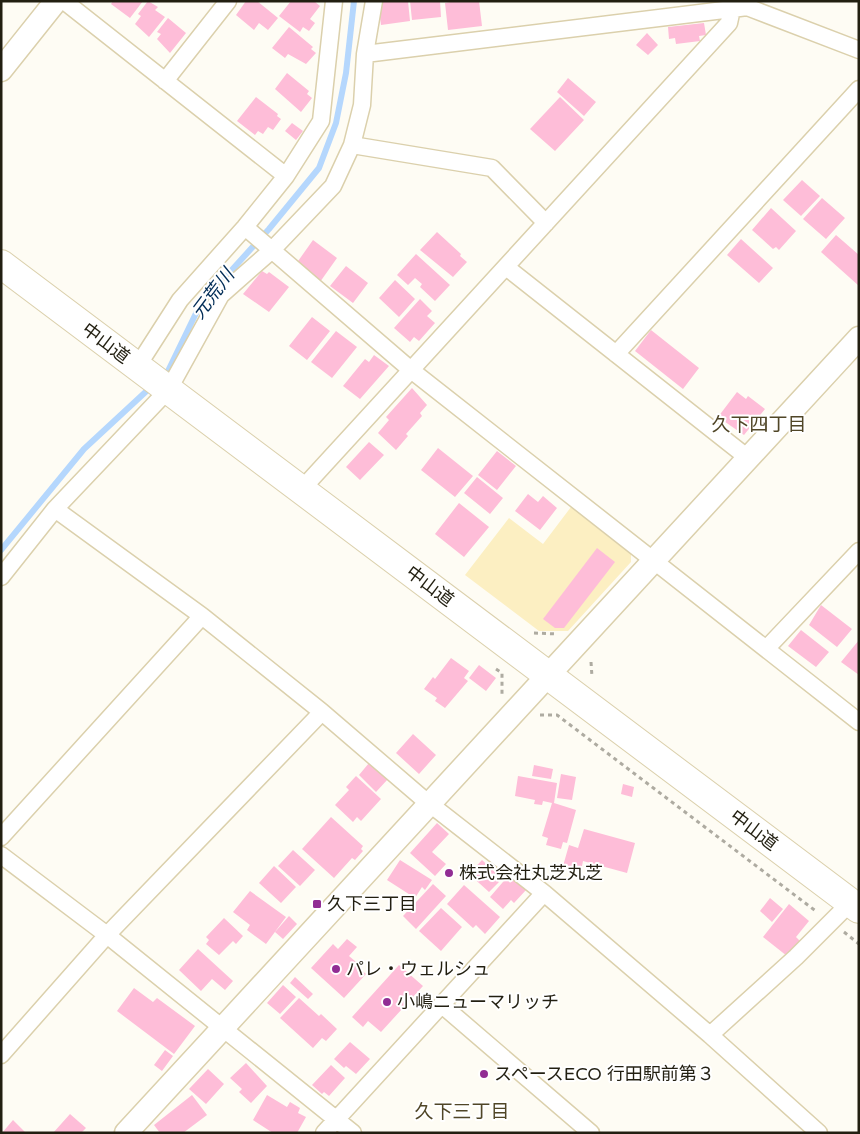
<svg xmlns="http://www.w3.org/2000/svg" width="860" height="1134" viewBox="0 0 860 1134" font-family="'Varela Round','Noto Sans JP',sans-serif">
	<style>
		.built { fill: #fcefc2 }
		.lines { fill: none; stroke-linecap: round; stroke-linejoin: round }
		.stream { stroke: #b5d7fd; stroke-width: 6 }
		.building { fill: #febdd8 }
		.street-casing { stroke: #dbd0ac; stroke-width: 19 }
		.secondary-casing { stroke: #dbd0ac; stroke-width: 25 }
		.highway-casing { stroke: #dbd0ac; stroke-width: 30 }
		.path { stroke: #aeaba1; stroke-width: 3; stroke-dasharray: 4 4; stroke-linecap: butt }
		.street { stroke: #fff; stroke-width: 16 }
		.secondary { stroke: #fff; stroke-width: 22 }
		.highway { stroke: #fff; stroke-width: 28 }
		.poi-dot { fill: #912d94; stroke: #fff; stroke-width: 2 }
		.labels { text-anchor: middle; dominant-baseline: central; stroke-width: 4; stroke-linejoin: round; paint-order: stroke }
		.street-label { font-size: 18px; fill: #221f11; stroke: #fff }
		.poi-label { font-size: 18px; fill: #221f11; stroke: #fff; text-anchor: start }
		.water-label { font-size: 19px; font-style: italic; fill: #002c56; stroke: #fff }
		.neighbourhood-label { font-size: 19px; fill: #504627; stroke: #fff }
	</style>
	<rect width="100%" height="100%" fill="#fefcf4"/>
	<path class="built" d="M571,507L631,554V562L568,631H539L465,575L509,518L543,544Z"/>
	<g class="lines">
		<path class="stream" d="M161,377L168,371L200,305L269,229L319,168L336,123L346,73L354,1
			M1,550L84,449L152,386"/>
	</g>
	<path class="building" d="M113,1H143L130,18L111,4Z
		M148,1L158,7L155,10L165,17L149,37L135,24L141,16L138,14Z
		M246,1H257L278,18L268,30L259,23L254,30L236,15Z
		M291,1H314L320,6L310,19L315,23L309,31L303,27L300,32L279,16Z
		M378,1H408L410,21L381,25Z
		M410,1H440L441,17L412,20Z
		M456,1H479L482,26L448,30L445,3Z
		M168,18L186,33L170,53L157,39L161,34L157,32Z
		M704,23L706,35L699,36L700,41L676,44L675,38L669,39L668,27Z
		M289,27L313,47L311,49L316,53L306,64L288,54L285,58L272,48Z
		M647,33L658,45L648,55L636,45Z
		M287,73L309,91L307,94L312,98L301,112L275,89Z
		M568,78L596,102L584,116L557,92Z
		M256,97L278,114L277,116L281,119L273,130L268,127L263,134L258,131L255,135L237,121Z
		M560,97L584,120L555,151L530,129Z
		M292,123L303,131L296,140L285,131Z
		M802,180L820,196L801,216L783,200Z
		M822,198L845,218L826,239L803,219Z
		M771,208L796,231L779,250L776,247L773,249L752,230Z
		M437,232L461,254L460,256L467,262L453,277L420,250Z
		M836,235L859,255V286L821,252Z
		M741,239L773,268L759,283L727,255Z
		M313,240L337,258L320,282L296,264Z
		M416,254L450,285L435,301L420,287L422,284L415,278L408,285L397,275Z
		M346,266L368,283L353,303L330,286Z
		M262,271L267,274L269,272L289,287L269,312L243,294Z
		M395,280L415,299L399,317L379,298Z
		M420,299L432,311L427,316L435,323L419,341L414,337L410,342L394,328Z
		M312,317L330,331L307,360L289,346Z
		M651,330L699,368L683,389L635,351Z
		M336,331L357,347L332,378L311,362Z
		M374,355L389,366L360,399L343,386L365,359L369,362Z
		M412,388L427,405L420,413L422,416L406,434L408,436L396,450L378,433L389,420L386,417Z
		M737,392L746,399L748,396L765,409L744,435L718,417Z
		M369,442L384,455L360,480L346,467Z
		M438,448L473,476L455,497L421,470Z
		M497,451L516,466L497,490L478,475Z
		M477,477L503,498L490,514L464,493Z
		M528,494L538,502L543,496L557,508L540,530L515,511Z
		M459,503L489,527L464,557L435,534Z
		M597,548L615,562L564,628H555L543,619Z
		M821,605L852,629L837,647L809,625Z
		M801,630L829,652L816,667L788,646Z
		M859,640V675L841,662Z
		M451,658L469,671L464,678L468,681L445,708L435,701L437,698L424,689L433,677L435,679Z
		M479,665L496,678L486,691L469,678Z
		M413,734L436,755L419,774L396,753Z
		M369,763L388,779L376,792L359,775Z
		M534,765L553,769L551,779L532,776Z
		M561,774L576,777L572,800L557,798Z
		M356,776L381,799L361,821L357,817L353,822L335,805L349,790L346,787Z
		M518,776L557,783L554,803L576,810L567,843L563,842L561,849L546,845L548,838L542,836L552,803L543,801L542,805L534,804L535,800L515,796Z
		M623,784L634,787L632,797L621,794Z
		M331,817L363,846L361,849L363,851L355,860L352,858L334,878L302,849Z
		M437,823L449,834L432,852L446,864L435,876L410,853Z
		M584,829L635,843L627,873L583,861L581,871L563,866L569,845L578,848Z
		M293,850L315,870L300,886L278,866Z
		M400,860L432,880L425,890L422,887L415,898L387,880Z
		M482,860L496,873L493,876L499,882L489,892L469,874Z
		M274,866L296,887L281,903L259,883Z
		M509,875L526,890L514,903L511,900L503,909L490,897Z
		M433,884L446,896L416,929L403,916Z
		M464,885L500,917L485,934L476,925L473,928L447,904Z
		M250,891L286,917L266,944L247,930L250,925L233,912Z
		M770,898L783,909L772,922L760,911Z
		M789,904L809,921L796,937L800,941L787,956L763,937Z
		M441,908L462,927L441,951L419,931Z
		M289,916L297,924L283,939L275,932Z
		M224,918L243,936L236,944L233,941L219,955L206,944L209,940L206,937Z
		M347,939L357,947L349,956L362,967L360,969L366,974L344,998L311,968L333,944L338,949Z
		M198,949L233,981L225,990L212,979L201,991L179,970Z
		M399,965L423,986L381,1032L368,1021L363,1027L352,1017Z
		M295,977L313,994L308,999L290,983Z
		M283,985L296,997L280,1014L267,1003Z
		M134,988L153,1002L157,998L195,1026L174,1054L117,1011Z
		M299,998L319,1016L321,1014L337,1029L326,1041L322,1038L313,1048L280,1018Z
		M350,1042L370,1059L356,1074L346,1066L344,1068L334,1059Z
		M165,1050L173,1056L162,1071L154,1065Z
		M246,1063L267,1086L251,1103L239,1092L242,1089L230,1078Z
		M331,1065L345,1078L329,1096L324,1092L322,1094L312,1085Z
		M208,1069L224,1084L206,1104L189,1089Z
		M192,1095L207,1115L183,1133H160L154,1125Z
		M267,1095L287,1107L290,1102L300,1108L298,1113L306,1117L297,1133H273L253,1120Z
		M70,1114L86,1128L81,1133H53Z
		M13,1120L26,1133H2Z"/>
	<g class="lines">
		<g class="street-casing">
			<path id="street" d="M64,1L286,176
				M365,54L374,1
				M165,81L228,1
				M352,145L492,168L546,223
				M245,227L411,370L859,722
				M506,267L748,458
				M616,354L859,89
				M137,367L180,300L245,227L286,176L321,121L334,1
				M302,489L729,23L732,9L747,7L859,50
				M55,509L202,616L322,712L421,797L544,893L710,1035L819,1133
				M1,577L55,509L169,389L221,295L271,251L333,186L352,145L362,105L365,54L732,9L731,1
				M766,649L859,551
				M1,837L202,616
				M1,855L107,935L353,1133
				M442,1005L591,1133
				M710,1035L796,957L850,903
				M1,1055L107,935L322,712
				M324,1133L544,893"/>
		</g>
		<g class="secondary-casing">
			<path id="secondary" d="M1,70L56,1
				M126,1133L859,338"/>
		</g>
		<g class="highway-casing">
			<path id="highway" d="M1,264L859,909"/>
		</g>
		<path class="path" d="M534,633L557,634
			M591,662L592,677
			M496,669L502,673V694
			M540,715H557L817,912
			M844,932L859,944"/>
		<use href="#street" class="street"/>
		<use href="#secondary" class="secondary"/>
		<use href="#highway" class="highway"/>
	</g>
	<g class="poi-dot">
		<circle cx="449" cy="873" r="5"/>
		<rect x="312" y="899" width="10" height="10" rx="2.5"/>
		<circle cx="336" cy="969" r="5"/>
		<circle cx="387" cy="1002" r="5"/>
		<circle cx="484" cy="1074" r="5"/>
	</g>
	<g class="labels">
		<g class="street-label">
			<text transform="translate(106 343) rotate(37)">中山道</text>
			<text transform="translate(430 586) rotate(37)">中山道</text>
			<text transform="translate(754 830) rotate(37)">中山道</text>
		</g>
		<g class="poi-label">
			<text x="459" y="873">株式会社丸芝丸芝</text>
			<text x="327" y="904">久下三丁目</text>
			<text x="346" y="969">パレ・ウェルシュ</text>
			<text x="397" y="1002">小嶋ニューマリッチ</text>
			<text x="494" y="1074">スペースECO 行田駅前第３</text>
		</g>
		<g class="water-label">
			<text transform="translate(213 294) rotate(-53)">元荒川</text>
		</g>
		<g class="neighbourhood-label">
			<text x="759" y="425">久下四丁目</text>
			<text x="462" y="1112">久下三丁目</text>
		</g>
	</g>
	<rect width="860" height="1134" fill="none" stroke="#221f11" stroke-width="5"/>
</svg>
